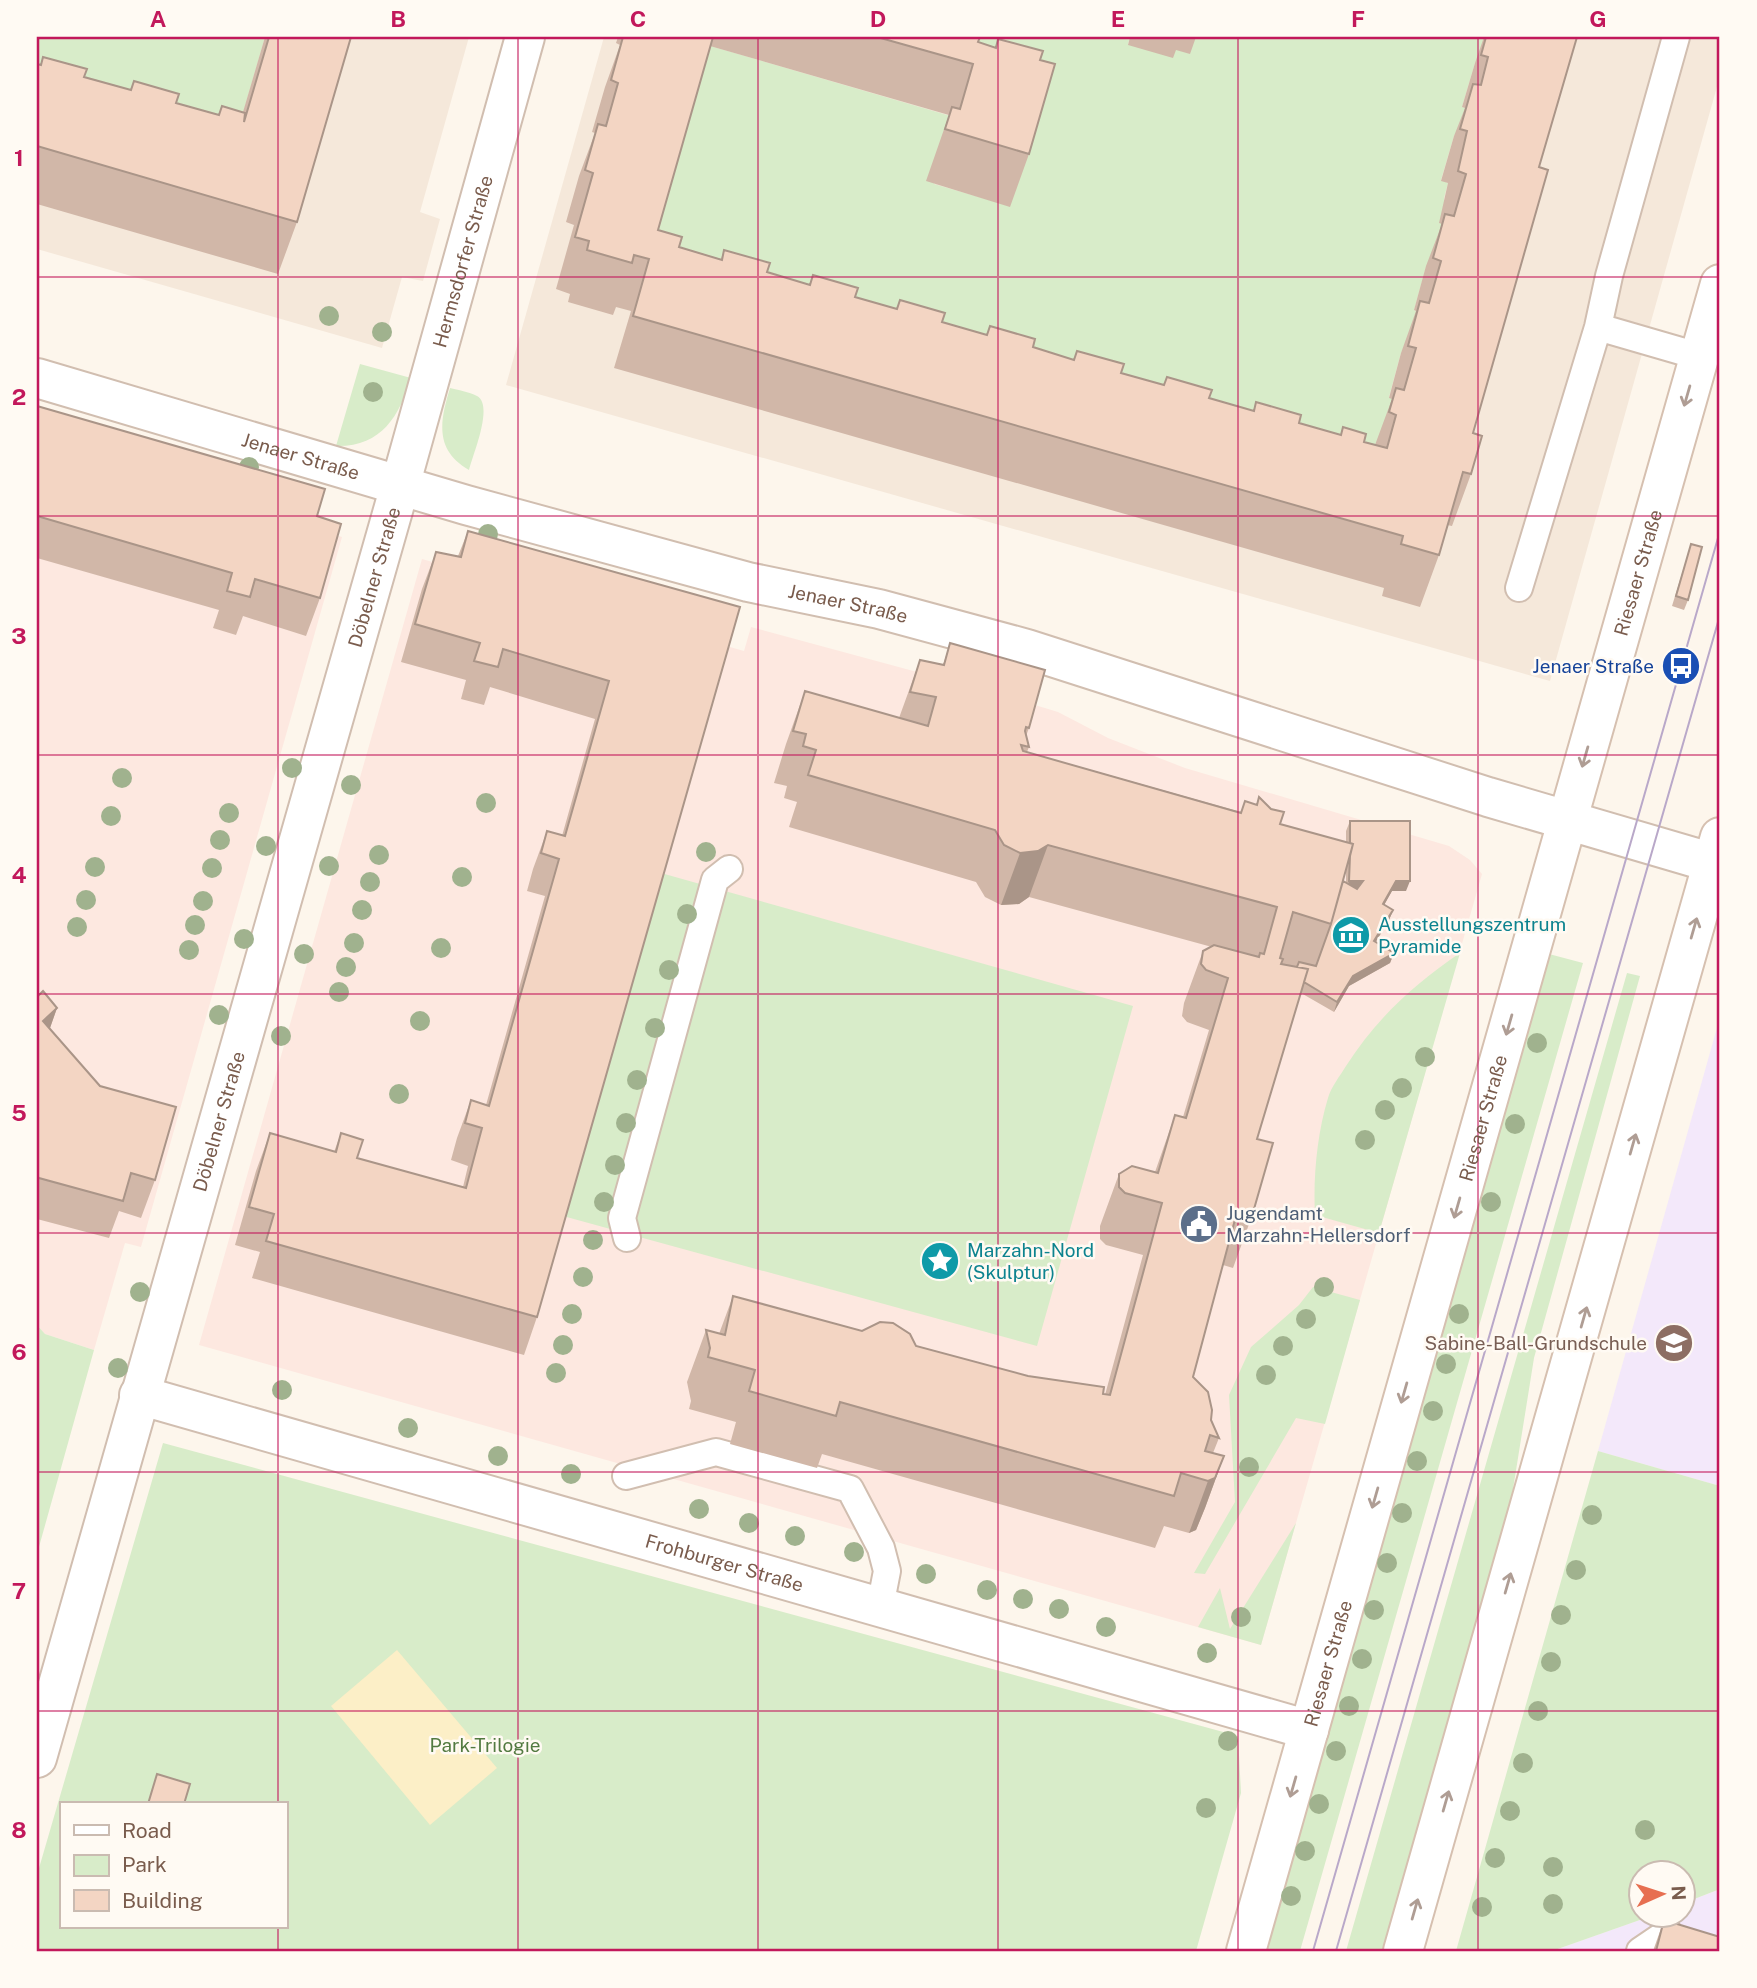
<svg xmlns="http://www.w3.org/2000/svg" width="1757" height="1988" viewBox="0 0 1757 1988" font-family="'Public Sans',sans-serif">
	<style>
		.residential { fill: #f5e8da }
		.commercial { fill: #fde8e0 }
		.education { fill: #f3e8fa }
		.green { fill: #d8ecc9; fill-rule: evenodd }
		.sand { fill: #fcefc7 }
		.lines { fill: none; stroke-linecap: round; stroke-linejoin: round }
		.lane-casing { stroke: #d1beb0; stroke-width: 30 }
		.street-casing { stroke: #d1beb0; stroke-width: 42 }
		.secondary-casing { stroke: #d6c0b0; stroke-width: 42 }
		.lane { stroke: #fff; stroke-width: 26 }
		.street { stroke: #fff; stroke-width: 38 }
		.secondary { stroke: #fff; stroke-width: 38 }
		.tram { stroke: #b9a8c9; stroke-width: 2 }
		.tree { fill: #a0b28e }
		.wall { fill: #d1b7a8; fill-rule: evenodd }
		.shaded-wall { fill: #aa9588 }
		.building { fill: #f3d5c3; stroke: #aa9588; stroke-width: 2 }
		.oneway { stroke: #af9d94 }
		.grid { fill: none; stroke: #c2185b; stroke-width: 2; stroke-opacity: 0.55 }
		.labels { text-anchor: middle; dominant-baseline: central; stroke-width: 5; stroke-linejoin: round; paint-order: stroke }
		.street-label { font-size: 19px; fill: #7a5c4d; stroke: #fffaf3 }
		.transit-label { font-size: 19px; fill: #164399; stroke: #fffaf3; text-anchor: end }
		.culture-label { font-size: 19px; fill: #0d838f; stroke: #fffaf3; text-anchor: start }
		.service-label { font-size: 19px; fill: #4e5e75; stroke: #fffaf3; text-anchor: start }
		.education-label { font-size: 19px; fill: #785e54; stroke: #fffaf3; text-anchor: end }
		.park-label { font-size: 19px; fill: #537a41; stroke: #fffaf3 }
		.neatline { fill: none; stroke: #c2185b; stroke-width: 2.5 }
		.grid-label { font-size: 23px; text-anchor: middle; font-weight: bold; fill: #c2185b }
	</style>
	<rect width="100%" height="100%" fill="#fdf6ec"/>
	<path class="residential" d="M37,37H469L420,212L440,219L423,281L402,277L382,348L37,249Z
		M604,37H1720V76L1550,681L506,385Z"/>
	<path class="commercial" d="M37,448L342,537L141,1247L125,1243L94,1350L45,1334L37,1325Z
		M422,559L744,651L751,627L1002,695L1058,712L1108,738L1185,768L1449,846L1470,860L1482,874L1261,1645L199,1345Z"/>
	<path class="education" d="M1720,1017V1486L1598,1451Z
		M1720,1889V1951H1552L1654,1915L1684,1914V1903Z"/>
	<path class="green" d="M37,37H265L225,175L37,113Z
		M977,37H1130L1128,44L1176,50L1195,37H1490L1475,63L1462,107L1469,109L1454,136L1441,180L1448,183L1444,198L1447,226L1426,267L1414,310L1422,313L1401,353L1389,397L1397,400L1370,464L639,283L707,45L954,117L934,184L1010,206L980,91Z
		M360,364L411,378C399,417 381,447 336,446Z
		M450,388C458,390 469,392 477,396C494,405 473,454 469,470C434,450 440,421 450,388Z
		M661,873L1133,1006L1037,1346L563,1216Z
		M1460,953L1379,1233L1315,1215C1313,1178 1317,1134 1328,1098C1331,1087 1340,1076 1346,1066C1377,1018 1413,985 1460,953Z
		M1549,954L1583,963L1300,1951H1266Z
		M1627,973L1640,976L1534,1358L1509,1514L1385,1951H1346Z
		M1313,1287L1360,1300L1325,1424L1296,1418L1205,1574L1194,1573L1235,1502L1229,1395L1251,1347L1299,1305Z
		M37,1325L45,1334L94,1350L37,1554Z
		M163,1443L1238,1736L1241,1793L1196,1951H37V1875ZM61,1804H285V1927H61Z
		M1598,1451L1720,1486V1889L1684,1903V1872H1642V1914L1654,1915L1552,1951H1456Z
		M1296,1523L1261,1645L1198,1627L1220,1588L1230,1629Z"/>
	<path class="sand" d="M397,1650L497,1768L430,1825L331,1706Z"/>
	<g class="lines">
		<g class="lane-casing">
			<path id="lane" d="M1598,327L1698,356
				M1519,588L1598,327L1609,276L1676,37
				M627,1238L622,1218L715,880L729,869
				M626,1476L716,1452L850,1489L881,1548L887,1571L880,1607
				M1640,1951L1668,1932"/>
		</g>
		<g class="street-casing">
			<g id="street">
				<path id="s1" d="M37,378L466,505L748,582L879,609L1027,649L1488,797L1720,865"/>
				<path id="s2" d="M139,1395L1309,1730"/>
				<path id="s3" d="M37,1758L400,486L525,37"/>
			</g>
		</g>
		<g class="secondary-casing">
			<g id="secondary">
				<path id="s4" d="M1246,1951L1720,284"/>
				<path d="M1403,1951L1720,837"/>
			</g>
		</g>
		<use href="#lane" class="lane"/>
		<use href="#street" class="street"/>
		<use href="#secondary" class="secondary"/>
		<path class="tram" d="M1313,1951L1720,531
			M1336,1951L1720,615"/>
	</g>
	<g class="tree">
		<circle cx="329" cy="316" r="10"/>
		<circle cx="382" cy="332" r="10"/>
		<circle cx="373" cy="392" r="10"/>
		<circle cx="249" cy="467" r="10"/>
		<circle cx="488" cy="534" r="10"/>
		<circle cx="292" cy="768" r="10"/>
		<circle cx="122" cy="778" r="10"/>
		<circle cx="351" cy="785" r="10"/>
		<circle cx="486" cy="803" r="10"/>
		<circle cx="229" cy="813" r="10"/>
		<circle cx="111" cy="816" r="10"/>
		<circle cx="220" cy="840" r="10"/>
		<circle cx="266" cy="846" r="10"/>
		<circle cx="706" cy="852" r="10"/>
		<circle cx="379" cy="855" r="10"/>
		<circle cx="329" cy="866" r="10"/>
		<circle cx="95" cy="867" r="10"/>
		<circle cx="212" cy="868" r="10"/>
		<circle cx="462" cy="877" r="10"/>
		<circle cx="370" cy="882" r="10"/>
		<circle cx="86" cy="900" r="10"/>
		<circle cx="203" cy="901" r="10"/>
		<circle cx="362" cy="910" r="10"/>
		<circle cx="687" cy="914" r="10"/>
		<circle cx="195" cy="925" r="10"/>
		<circle cx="77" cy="927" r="10"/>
		<circle cx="244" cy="939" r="10"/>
		<circle cx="354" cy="943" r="10"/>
		<circle cx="441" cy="948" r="10"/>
		<circle cx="189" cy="950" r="10"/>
		<circle cx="304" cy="954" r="10"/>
		<circle cx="346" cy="967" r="10"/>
		<circle cx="669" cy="970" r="10"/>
		<circle cx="339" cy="992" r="10"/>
		<circle cx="219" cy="1015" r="10"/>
		<circle cx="420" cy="1021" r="10"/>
		<circle cx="655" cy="1028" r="10"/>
		<circle cx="281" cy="1036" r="10"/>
		<circle cx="1537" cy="1043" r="10"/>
		<circle cx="1425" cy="1057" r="10"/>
		<circle cx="637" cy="1080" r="10"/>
		<circle cx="1402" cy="1088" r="10"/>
		<circle cx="399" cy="1094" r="10"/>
		<circle cx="1385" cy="1110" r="10"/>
		<circle cx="626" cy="1123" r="10"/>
		<circle cx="1515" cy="1124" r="10"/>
		<circle cx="1365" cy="1140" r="10"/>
		<circle cx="615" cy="1165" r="10"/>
		<circle cx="604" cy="1202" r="10"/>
		<circle cx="1491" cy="1202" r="10"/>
		<circle cx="593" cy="1240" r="10"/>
		<circle cx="583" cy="1277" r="10"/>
		<circle cx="1324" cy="1287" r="10"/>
		<circle cx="140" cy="1292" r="10"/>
		<circle cx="572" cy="1314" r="10"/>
		<circle cx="1459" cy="1314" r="10"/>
		<circle cx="1306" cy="1319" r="10"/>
		<circle cx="563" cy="1345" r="10"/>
		<circle cx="1283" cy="1346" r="10"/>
		<circle cx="1446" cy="1364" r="10"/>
		<circle cx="118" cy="1368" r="10"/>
		<circle cx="556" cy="1373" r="10"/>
		<circle cx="1266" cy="1375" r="10"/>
		<circle cx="282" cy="1390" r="10"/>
		<circle cx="1433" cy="1411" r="10"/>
		<circle cx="408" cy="1428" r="10"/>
		<circle cx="498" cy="1456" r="10"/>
		<circle cx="1417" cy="1461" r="10"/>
		<circle cx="1249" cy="1467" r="10"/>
		<circle cx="571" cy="1474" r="10"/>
		<circle cx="699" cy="1509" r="10"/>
		<circle cx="1402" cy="1513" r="10"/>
		<circle cx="1592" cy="1515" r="10"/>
		<circle cx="749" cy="1523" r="10"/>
		<circle cx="795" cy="1536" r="10"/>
		<circle cx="854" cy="1552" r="10"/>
		<circle cx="1387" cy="1563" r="10"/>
		<circle cx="1576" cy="1570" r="10"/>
		<circle cx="926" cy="1574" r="10"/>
		<circle cx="987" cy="1590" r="10"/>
		<circle cx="1023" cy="1599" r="10"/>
		<circle cx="1059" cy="1609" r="10"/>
		<circle cx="1374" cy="1610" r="10"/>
		<circle cx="1561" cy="1615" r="10"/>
		<circle cx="1241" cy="1617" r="10"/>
		<circle cx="1106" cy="1627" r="10"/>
		<circle cx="1207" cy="1653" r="10"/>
		<circle cx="1362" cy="1659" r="10"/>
		<circle cx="1551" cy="1662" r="10"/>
		<circle cx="1349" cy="1706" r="10"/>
		<circle cx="1538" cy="1711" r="10"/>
		<circle cx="1228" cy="1741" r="10"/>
		<circle cx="1336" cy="1751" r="10"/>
		<circle cx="1523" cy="1763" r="10"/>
		<circle cx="1319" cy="1804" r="10"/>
		<circle cx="1206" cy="1808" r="10"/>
		<circle cx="1510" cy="1811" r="10"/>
		<circle cx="1645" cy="1830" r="10"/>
		<circle cx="1305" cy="1851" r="10"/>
		<circle cx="1495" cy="1858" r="10"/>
		<circle cx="1553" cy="1867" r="10"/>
		<circle cx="1291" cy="1896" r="10"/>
		<circle cx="1553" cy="1904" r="10"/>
		<circle cx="1482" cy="1907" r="10"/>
	</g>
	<path class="wall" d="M265,37H351L297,222L278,274L37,204V64L219,115L222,106L243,112Z
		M618,37H980L978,42L995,47L998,39L1040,60L1029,154L1010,207L926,181L949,115L710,46L658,230L679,247L721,259L724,250L767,272L809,285L813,275L855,297L987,335L990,326L1033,347L1074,360L1077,351L1121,373L1253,411L1256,402L1299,423L1375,445L1392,399L1389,398L1401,353L1416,311L1414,310L1426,266L1442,224L1439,223L1448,183L1441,181L1454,136L1465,108L1462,107L1475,63L1484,37H1577L1539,167L1473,433L1471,474L1452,526L1447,525L1439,555L1420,607L1382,596L1384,588L614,368L631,311L616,307L613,315L568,302L570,294L556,289L574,225L566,222L579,176L595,133L592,132L605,87L620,45L616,43Z
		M1130,37H1196L1190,54L1176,50L1173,58L1128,45Z
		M37,406L317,516L320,598L306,636L243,616L236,635L213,628L219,610L37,558Z
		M468,531L740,607L537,1317L524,1355L252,1278L260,1252L235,1245L256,1171L270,1133L334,1152L341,1133L357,1158L463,1187L468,1166L451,1160L457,1138L471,1100L486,1105L545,896L527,891L533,869L547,831L562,836L595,719L490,687L484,705L461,699L466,680L401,662L422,589L436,552L458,556Z
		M1691,544L1688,600L1684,610L1672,606Z
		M950,643L1029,728L1026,736L1029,747L1027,752L1241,812L1245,801L1280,824L1346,842V831L1350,821L1406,891H1392L1384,905L1393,910L1389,920L1376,942L1394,953L1390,963L1349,986L1334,1012L1301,993L1257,1139L1252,1216L1233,1268L1223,1265L1193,1377L1219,1438L1213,1453L1224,1456L1205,1508L1196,1530L1189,1533L1164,1526L1155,1548L822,1454L817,1468L730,1444L736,1422L689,1409L691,1401L687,1382L706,1330L719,1334L733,1296L1028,1376L1105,1395L1143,1255L1106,1245L1100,1239V1226L1119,1174L1155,1172L1175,1115L1183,1117L1209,1030L1187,1022L1182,1016L1184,1003L1203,951L1212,947L1029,897L1019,904L1001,905L985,897L976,882L789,827L797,802L784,798L787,786L774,783L786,744L805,691L899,718L920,660L943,665ZM1346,869V882L1343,881Z
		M37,997L57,1008L50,1028L155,1180L141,1218L119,1211L109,1238L37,1219Z
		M1664,1920L1720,1951H1653Z"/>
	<path class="shaded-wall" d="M1048,845L1029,897L1019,904L1001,905L1020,853Z
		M1349,881H1363L1359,891H1346Z
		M1396,881H1410L1406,891H1392L1379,914L1383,904Z
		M1393,910L1389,920L1370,951L1374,941Z
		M1394,953L1390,963L1349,986L1334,1012L1337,1002L1353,976Z
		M57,1008L44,1045L43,1021Z
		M1224,1456L1205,1508L1196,1530L1189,1533L1208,1481Z"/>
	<path class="building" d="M269,37H351L297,222L37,146V64L41,65L43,57L87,69L84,77L131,90L134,81L179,94L176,103L219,115L222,106L245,113L244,122Z
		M623,37H713L658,230L682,237L679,247L722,260L724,250L770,263L767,272L810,285L813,275L858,288L855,297L897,309L900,300L945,313L942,322L987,335L990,326L1035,339L1033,347L1074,360L1077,351L1124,364L1121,373L1164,385L1167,377L1212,390L1209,398L1254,411L1256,402L1301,415L1299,423L1341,435L1343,427L1366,434L1364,442L1387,448L1396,415L1389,412L1396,388L1404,390L1416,348L1408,346L1420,301L1429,303L1441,261L1433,258L1445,214L1454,216L1466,174L1458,171L1467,131L1460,129L1473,84L1481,85L1488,57L1481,55L1486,37H1577L1539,167L1548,170L1473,433L1482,436L1471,474L1463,472L1439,555L1401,544L1403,536L633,316L649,259L634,255L632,263L587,250L589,241L575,237L593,173L585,170L598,124L606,126L618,83L611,80Z
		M877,37H980L978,42L996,48L998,39L1043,51L1040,60L1055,64L1029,154L945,129L952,107L960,109L973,64Z
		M37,406L325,489L317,516L341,524L320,598L255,579L250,597L227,591L232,573L37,516Z
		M468,531L740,607L537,1317L266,1241L274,1214L249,1207L270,1133L336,1152L341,1133L363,1140L357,1158L466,1188L482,1128L465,1123L471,1100L489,1106L559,859L541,853L547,831L565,836L609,681L503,649L498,667L474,661L480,643L415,624L436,552L461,557Z
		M1691,544L1702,547L1688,600L1676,596Z
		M950,643L1045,670L1029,728L1026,727L1025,731L1029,747L1021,745L1023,751L1241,813L1245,801L1257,805L1259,797L1271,809L1284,812L1280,824L1353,844L1331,924L1293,912L1280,958L1283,959L1281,964L1308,969L1257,1139L1273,1143L1252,1216L1237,1212L1193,1377L1208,1392L1212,1410L1211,1420L1219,1438L1210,1435L1205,1451L1224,1456L1215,1478L1208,1481L1181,1473L1174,1496L840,1402L836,1416L749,1391L755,1370L708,1357L710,1348L706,1330L725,1335L733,1296L862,1331L880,1322L893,1323L910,1334L916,1346L1028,1376L1104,1387L1103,1394L1110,1395L1162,1203L1125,1193L1119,1187V1174L1132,1166L1158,1173L1175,1115L1186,1118L1228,978L1206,970L1201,964L1203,951L1214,945L1259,957L1260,953L1264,954L1277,907L1048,845L1038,851L1020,853L1004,845L995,830L808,775L816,750L803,746L806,734L793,731L805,691L928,726L936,697L910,692L920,660L944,665Z
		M1350,821H1410V881H1396L1383,904L1393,910L1374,941L1394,953L1353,976L1337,1002L1304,982L1308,969L1297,967L1299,962L1316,966L1331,924L1343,881L1357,889L1363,881H1349L1350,856L1353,844L1350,843Z
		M43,991L57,1008L43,1021L100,1086L176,1107L155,1180L131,1173L123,1201L39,1178L37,1176V997Z
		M157,1774L190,1784L184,1804H148Z
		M1664,1920L1720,1937V1951H1656Z"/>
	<defs><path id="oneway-shaft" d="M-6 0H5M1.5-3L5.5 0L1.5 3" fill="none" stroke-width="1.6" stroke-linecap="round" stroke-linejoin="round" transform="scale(1.75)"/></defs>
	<g class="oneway">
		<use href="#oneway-shaft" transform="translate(1687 396) rotate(106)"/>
		<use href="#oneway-shaft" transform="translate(1585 757) rotate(106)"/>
		<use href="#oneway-shaft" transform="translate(1694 928) rotate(-74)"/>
		<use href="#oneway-shaft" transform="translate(1509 1025) rotate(106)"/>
		<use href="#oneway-shaft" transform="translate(1633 1144) rotate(-74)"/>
		<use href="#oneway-shaft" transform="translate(1457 1208) rotate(106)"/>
		<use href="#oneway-shaft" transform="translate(1584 1317) rotate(-74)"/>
		<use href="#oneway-shaft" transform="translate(1404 1393) rotate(106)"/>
		<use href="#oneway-shaft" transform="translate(1375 1498) rotate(106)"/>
		<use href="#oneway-shaft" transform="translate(1508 1583) rotate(-74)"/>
		<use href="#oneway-shaft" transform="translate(1293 1787) rotate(106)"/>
		<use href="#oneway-shaft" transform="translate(1446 1801) rotate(-74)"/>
		<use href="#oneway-shaft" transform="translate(1415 1909) rotate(-74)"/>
	</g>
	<path class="grid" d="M278,37V1804M518,37V1951M758,37V1951M998,37V1951M1238,37V1951M1478,37V1951M37,277H1720M37,516H1720M37,755H1720M37,994H1720M37,1233H1720M37,1472H1720M37,1711H1720M278,1927V1951"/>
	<defs>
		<g id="bus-disc" transform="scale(2.0125)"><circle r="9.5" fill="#1a4fb4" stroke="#fffaf3"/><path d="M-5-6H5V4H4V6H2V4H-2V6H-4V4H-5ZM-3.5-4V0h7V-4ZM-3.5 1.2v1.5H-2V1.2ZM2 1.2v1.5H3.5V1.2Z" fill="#fff"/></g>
		<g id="museum-disc" transform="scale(2.0125)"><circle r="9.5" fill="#0f9aa8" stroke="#fffaf3"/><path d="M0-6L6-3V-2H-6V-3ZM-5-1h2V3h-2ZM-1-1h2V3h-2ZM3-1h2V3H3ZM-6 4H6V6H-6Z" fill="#fff"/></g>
		<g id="civic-disc" transform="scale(2.0125)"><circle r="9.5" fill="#5c6f8a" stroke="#fffaf3"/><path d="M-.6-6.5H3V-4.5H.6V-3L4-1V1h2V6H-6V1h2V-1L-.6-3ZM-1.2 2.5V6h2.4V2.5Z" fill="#fff"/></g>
		<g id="sight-disc" transform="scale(2.0125)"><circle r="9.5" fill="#0f9aa8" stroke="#fffaf3"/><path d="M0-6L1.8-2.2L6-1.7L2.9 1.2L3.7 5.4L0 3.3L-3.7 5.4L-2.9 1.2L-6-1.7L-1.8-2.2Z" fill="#fff"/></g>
		<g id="school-disc" transform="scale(2.0125)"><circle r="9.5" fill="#8d6e63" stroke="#fffaf3"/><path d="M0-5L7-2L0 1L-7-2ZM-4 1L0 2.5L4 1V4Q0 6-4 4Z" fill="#fff"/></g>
	</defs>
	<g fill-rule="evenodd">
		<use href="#bus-disc" x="1681" y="666"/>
		<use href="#museum-disc" x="1351" y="935"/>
		<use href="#civic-disc" x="1199" y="1224"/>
		<use href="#sight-disc" x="940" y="1261"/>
		<use href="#school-disc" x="1674" y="1343"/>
	</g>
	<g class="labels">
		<g class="street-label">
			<text stroke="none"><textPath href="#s3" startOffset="1556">Hermsdorfer Straße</textPath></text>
			<text stroke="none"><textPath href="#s1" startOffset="275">Jenaer Straße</textPath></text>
			<text stroke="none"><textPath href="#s4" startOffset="1433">Riesaer Straße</textPath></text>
			<text stroke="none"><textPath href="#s3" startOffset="1228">Döbelner Straße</textPath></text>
			<text stroke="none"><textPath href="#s1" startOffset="842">Jenaer Straße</textPath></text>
			<text stroke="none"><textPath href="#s4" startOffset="866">Riesaer Straße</textPath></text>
			<text stroke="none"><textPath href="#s3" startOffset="662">Döbelner Straße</textPath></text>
			<text stroke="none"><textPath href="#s2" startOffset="609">Frohburger Straße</textPath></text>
			<text stroke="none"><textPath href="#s4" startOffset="299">Riesaer Straße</textPath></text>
		</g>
		<g class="transit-label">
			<text x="1654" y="666">Jenaer Straße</text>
		</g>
		<g class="culture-label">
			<text x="1378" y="924">Ausstellungszentrum<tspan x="1378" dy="22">Pyramide</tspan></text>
			<text x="967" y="1250">Marzahn-Nord<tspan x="967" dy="22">(Skulptur)</tspan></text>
		</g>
		<g class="service-label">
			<text x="1226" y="1213">Jugendamt<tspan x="1226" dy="22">Marzahn-Hellersdorf</tspan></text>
		</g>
		<g class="education-label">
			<text x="1647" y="1343">Sabine-Ball-Grundschule</text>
		</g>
		<g class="park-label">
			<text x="485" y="1745">Park-Trilogie</text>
		</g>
	</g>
	<rect width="1757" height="1988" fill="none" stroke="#fffaf3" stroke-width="77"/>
	<rect x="60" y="1802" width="228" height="126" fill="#fffaf3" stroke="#cabbb1" stroke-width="2"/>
	<rect x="74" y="1825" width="35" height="10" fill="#ffffff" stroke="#cabbb1" stroke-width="2"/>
	<text x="122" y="1838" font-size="21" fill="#7a5c4d">Road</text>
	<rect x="74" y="1855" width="35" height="21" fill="#d8ecc9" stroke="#cabbb1" stroke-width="2"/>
	<text x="122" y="1872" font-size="21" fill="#7a5c4d">Park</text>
	<rect x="74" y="1890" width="35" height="21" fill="#f3d5c3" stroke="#cabbb1" stroke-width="2"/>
	<text x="122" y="1908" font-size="21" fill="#7a5c4d">Building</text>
	<g transform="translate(1662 1894) rotate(87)"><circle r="33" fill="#fffaf3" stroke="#cabbb1" stroke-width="2"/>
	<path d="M0-5L12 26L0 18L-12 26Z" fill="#e76f51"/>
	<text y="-10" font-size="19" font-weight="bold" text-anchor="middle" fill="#7a5c4d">N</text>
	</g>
	<rect x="38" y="38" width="1680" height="1912" class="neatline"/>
	<g class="grid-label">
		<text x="158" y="27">A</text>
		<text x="398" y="27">B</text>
		<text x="638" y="27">C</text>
		<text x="878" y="27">D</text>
		<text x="1118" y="27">E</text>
		<text x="1358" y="27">F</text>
		<text x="1598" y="27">G</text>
		<text x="19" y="166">1</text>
		<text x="19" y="405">2</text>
		<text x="19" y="644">3</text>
		<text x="19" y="883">4</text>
		<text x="19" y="1121">5</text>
		<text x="19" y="1360">6</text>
		<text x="19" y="1599">7</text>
		<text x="19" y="1838">8</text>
	</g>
</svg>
